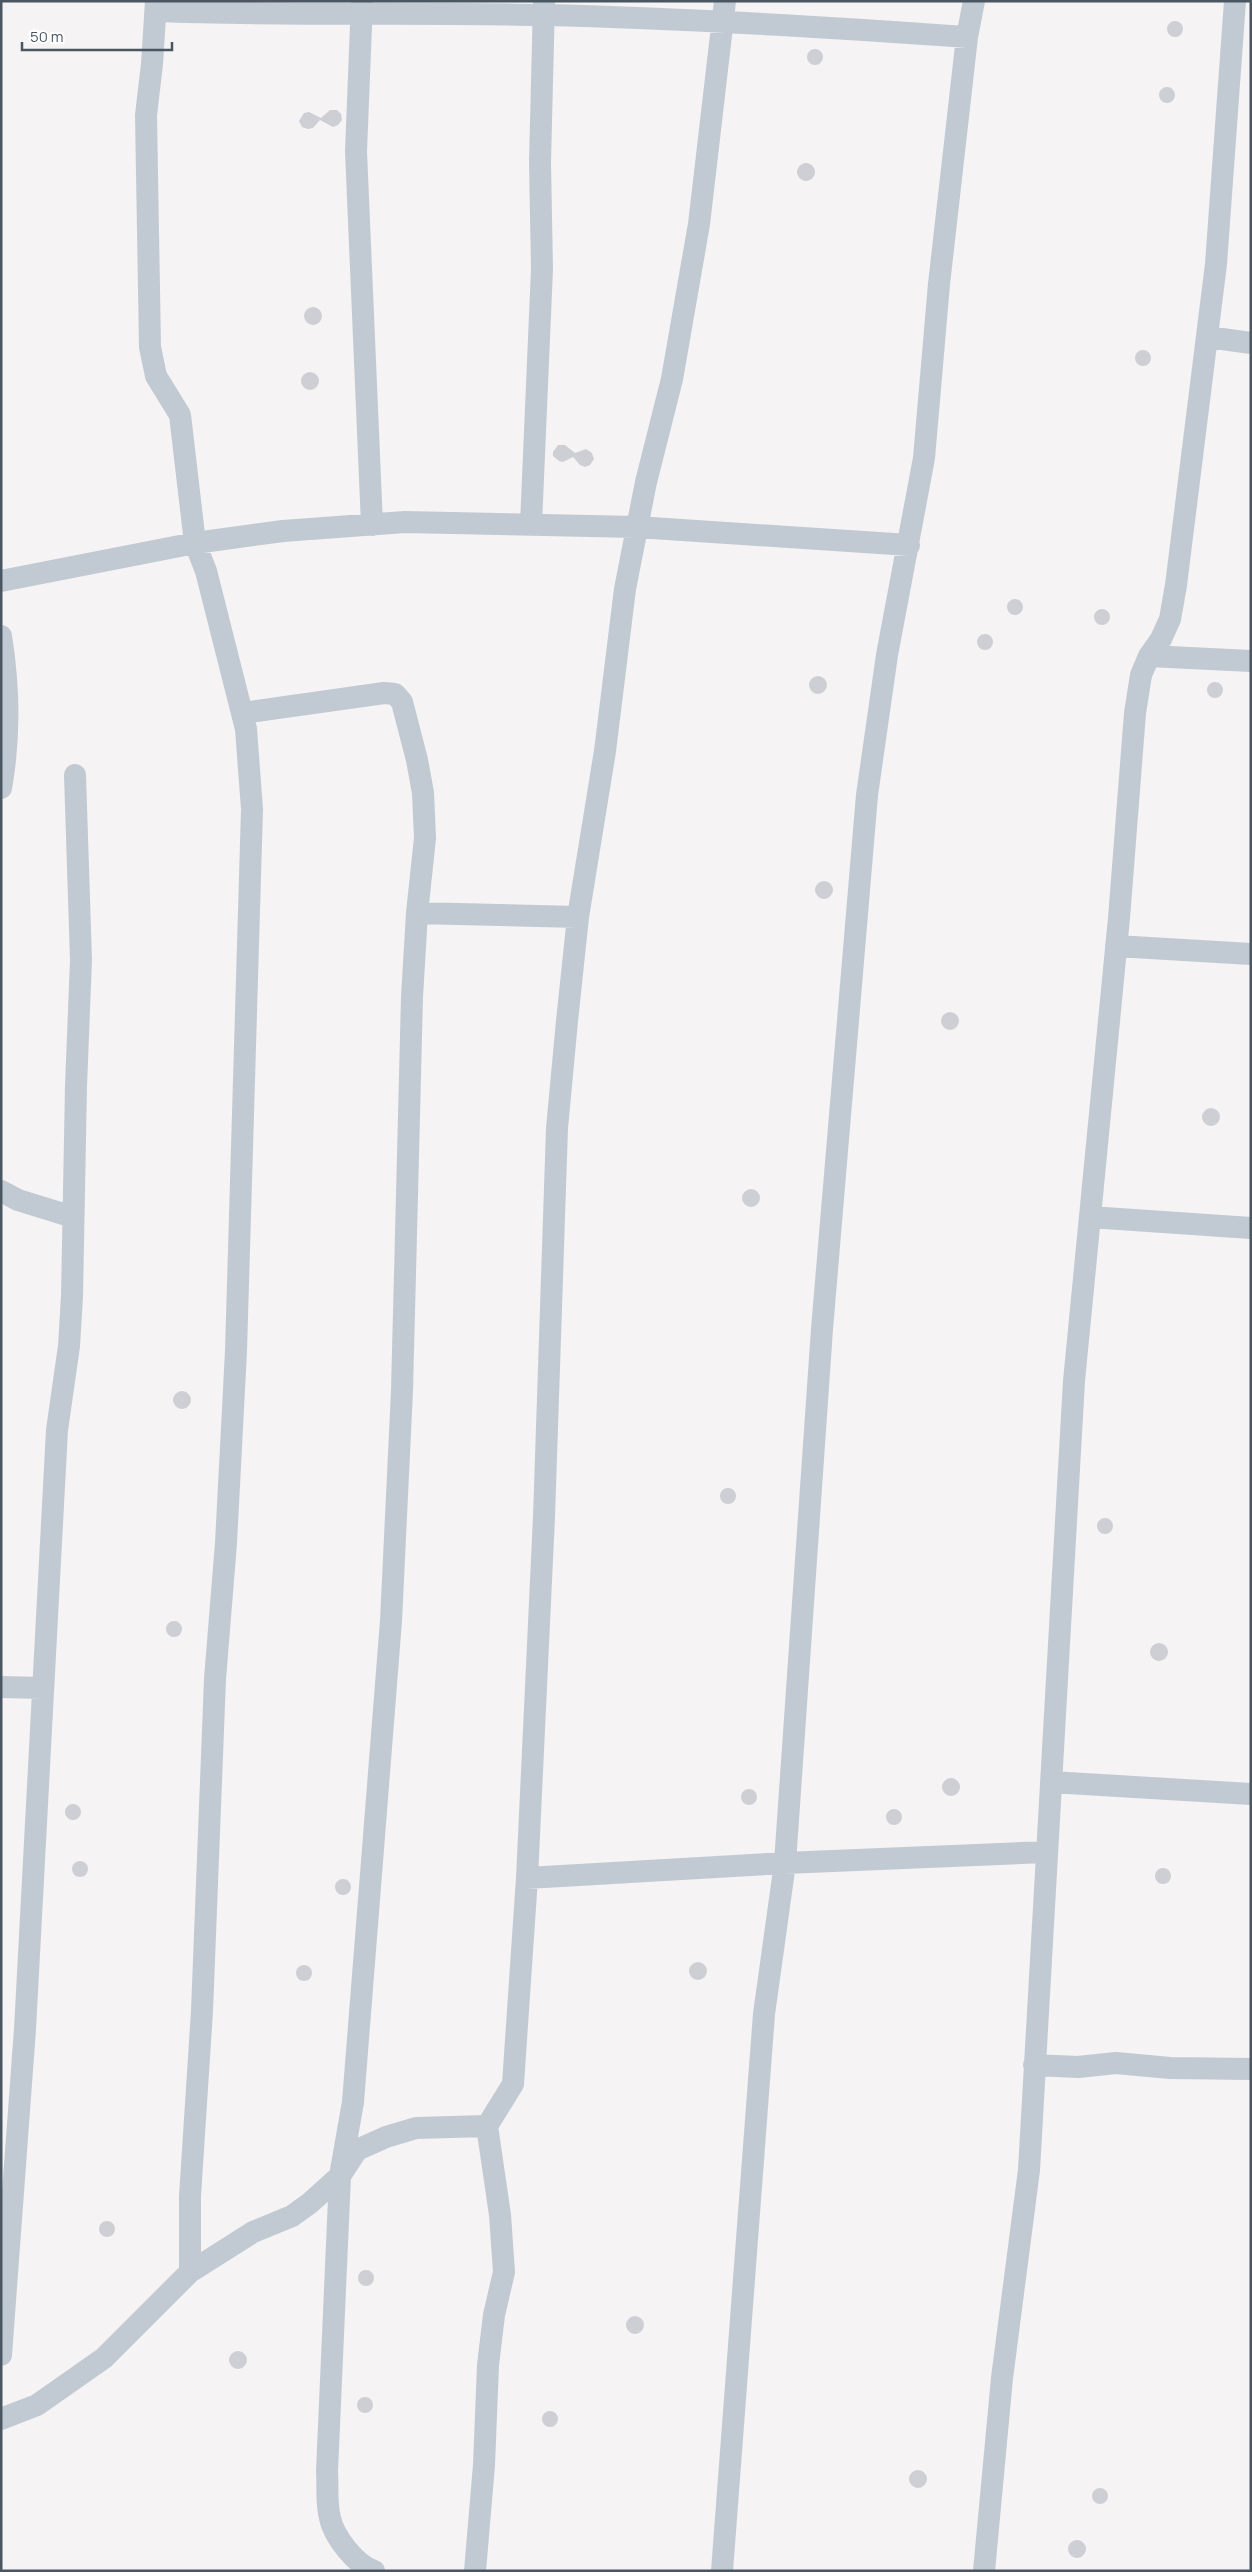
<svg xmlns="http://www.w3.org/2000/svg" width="1252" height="2572" viewBox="0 0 1252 2572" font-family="Manrope,sans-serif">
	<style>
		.building { fill: #cdcfd5 }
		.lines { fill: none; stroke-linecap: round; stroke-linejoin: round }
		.street { stroke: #c1cad2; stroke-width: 22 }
	</style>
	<rect width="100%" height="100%" fill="#f5f3f3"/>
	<path class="building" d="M1167 29a8 8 0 1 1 16 0a8 8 0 1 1-16 0Z
		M807 57a8 8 0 1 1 16 0a8 8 0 1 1-16 0Z
		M1159 95a8 8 0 1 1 16 0a8 8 0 1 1-16 0Z
		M330,110H337L341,114L342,120L338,125L333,127L320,120L313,128L308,129L302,127L299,121L304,113L309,112L321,118Z
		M797 172a9 9 0 1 1 18 0a9 9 0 1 1-18 0Z
		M304 316a9 9 0 1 1 18 0a9 9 0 1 1-18 0Z
		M1135 358a8 8 0 1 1 16 0a8 8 0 1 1-16 0Z
		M301 381a9 9 0 1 1 18 0a9 9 0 1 1-18 0Z
		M558,445H565L575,453L586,449L592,453L594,459L590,465L585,467L580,465L573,457L563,462L559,461L553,456V452Z
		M1007 607a8 8 0 1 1 16 0a8 8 0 1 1-16 0Z
		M1094 617a8 8 0 1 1 16 0a8 8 0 1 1-16 0Z
		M977 642a8 8 0 1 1 16 0a8 8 0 1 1-16 0Z
		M809 685a9 9 0 1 1 18 0a9 9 0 1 1-18 0Z
		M1207 690a8 8 0 1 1 16 0a8 8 0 1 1-16 0Z
		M815 890a9 9 0 1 1 18 0a9 9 0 1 1-18 0Z
		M941 1021a9 9 0 1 1 18 0a9 9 0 1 1-18 0Z
		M1202 1117a9 9 0 1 1 18 0a9 9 0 1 1-18 0Z
		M742 1198a9 9 0 1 1 18 0a9 9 0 1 1-18 0Z
		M173 1400a9 9 0 1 1 18 0a9 9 0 1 1-18 0Z
		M720 1496a8 8 0 1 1 16 0a8 8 0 1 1-16 0Z
		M1097 1526a8 8 0 1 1 16 0a8 8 0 1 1-16 0Z
		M166 1629a8 8 0 1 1 16 0a8 8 0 1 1-16 0Z
		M1150 1652a9 9 0 1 1 18 0a9 9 0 1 1-18 0Z
		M942 1787a9 9 0 1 1 18 0a9 9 0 1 1-18 0Z
		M741 1797a8 8 0 1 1 16 0a8 8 0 1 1-16 0Z
		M65 1812a8 8 0 1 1 16 0a8 8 0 1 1-16 0Z
		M886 1817a8 8 0 1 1 16 0a8 8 0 1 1-16 0Z
		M72 1869a8 8 0 1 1 16 0a8 8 0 1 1-16 0Z
		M1155 1876a8 8 0 1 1 16 0a8 8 0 1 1-16 0Z
		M335 1887a8 8 0 1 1 16 0a8 8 0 1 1-16 0Z
		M689 1971a9 9 0 1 1 18 0a9 9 0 1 1-18 0Z
		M296 1973a8 8 0 1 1 16 0a8 8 0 1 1-16 0Z
		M99 2229a8 8 0 1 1 16 0a8 8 0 1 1-16 0Z
		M358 2278a8 8 0 1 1 16 0a8 8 0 1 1-16 0Z
		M626 2325a9 9 0 1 1 18 0a9 9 0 1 1-18 0Z
		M229 2360a9 9 0 1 1 18 0a9 9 0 1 1-18 0Z
		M357 2405a8 8 0 1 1 16 0a8 8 0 1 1-16 0Z
		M542 2419a8 8 0 1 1 16 0a8 8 0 1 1-16 0Z
		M909 2479a9 9 0 1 1 18 0a9 9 0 1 1-18 0Z
		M1092 2496a8 8 0 1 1 16 0a8 8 0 1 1-16 0Z
		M1068 2549a9 9 0 1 1 18 0a9 9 0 1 1-18 0Z"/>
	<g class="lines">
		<path class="street" d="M156,1L152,64L146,115L150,347L156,376L180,415L195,543L206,571L246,729L252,809L236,1351L226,1543L215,1679L202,2011L190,2196V2272
			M362,1L356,151L372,525
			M156,11C285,16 414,12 543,15C685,18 825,27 967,37
			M1208,337L1251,343
			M531,524L542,269L540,162L544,1
			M1,581L195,543L283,531L405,522L637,527L909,545
			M1,636C9,686 10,738 1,788
			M1149,656L1251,661
			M243,713L384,693L395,694L402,702L417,760L423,793L425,838L417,913L412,997L402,1391L391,1621L353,2102L340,2176L327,2471C328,2486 326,2504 330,2518C334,2537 356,2565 374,2571
			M417,913L578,917
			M1116,946L1251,954
			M1,1191L18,1200L73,1217
			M1090,1217L1251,1228
			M1,1687L43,1688
			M1051,1782L1251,1794
			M527,1878L785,1863L1045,1852
			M1034,2065L1078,2067L1116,2063L1170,2068L1251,2069
			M1,2355L25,2029L57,1430L69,1346L72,1296L76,1086L81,960L75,775
			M1,2419L37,2405L104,2358L190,2272L253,2232L292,2216L310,2203L340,2176L357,2150L386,2137L416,2128L487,2126
			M475,2571L484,2465L488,2365L494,2315L504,2272L500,2215L487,2126L513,2084L527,1878L544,1517L557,1128L567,1021L578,917L605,751L625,589L646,482L672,379L699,224L725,1
			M722,2571L764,2014L785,1863L822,1329L867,795L887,655L924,458L939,284L967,37L974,1
			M984,2571L1002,2378L1029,2170L1074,1381L1119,918L1135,713L1141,675L1149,656L1161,639L1170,619L1176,585L1216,264L1235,1"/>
	</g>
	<rect width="1252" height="2572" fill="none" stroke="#4a5661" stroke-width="5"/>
	<path d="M22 42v8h150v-8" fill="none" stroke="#4a5661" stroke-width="2.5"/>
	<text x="30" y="42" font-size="15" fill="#4a5661" stroke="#ffffff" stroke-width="4" paint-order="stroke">50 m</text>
</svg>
